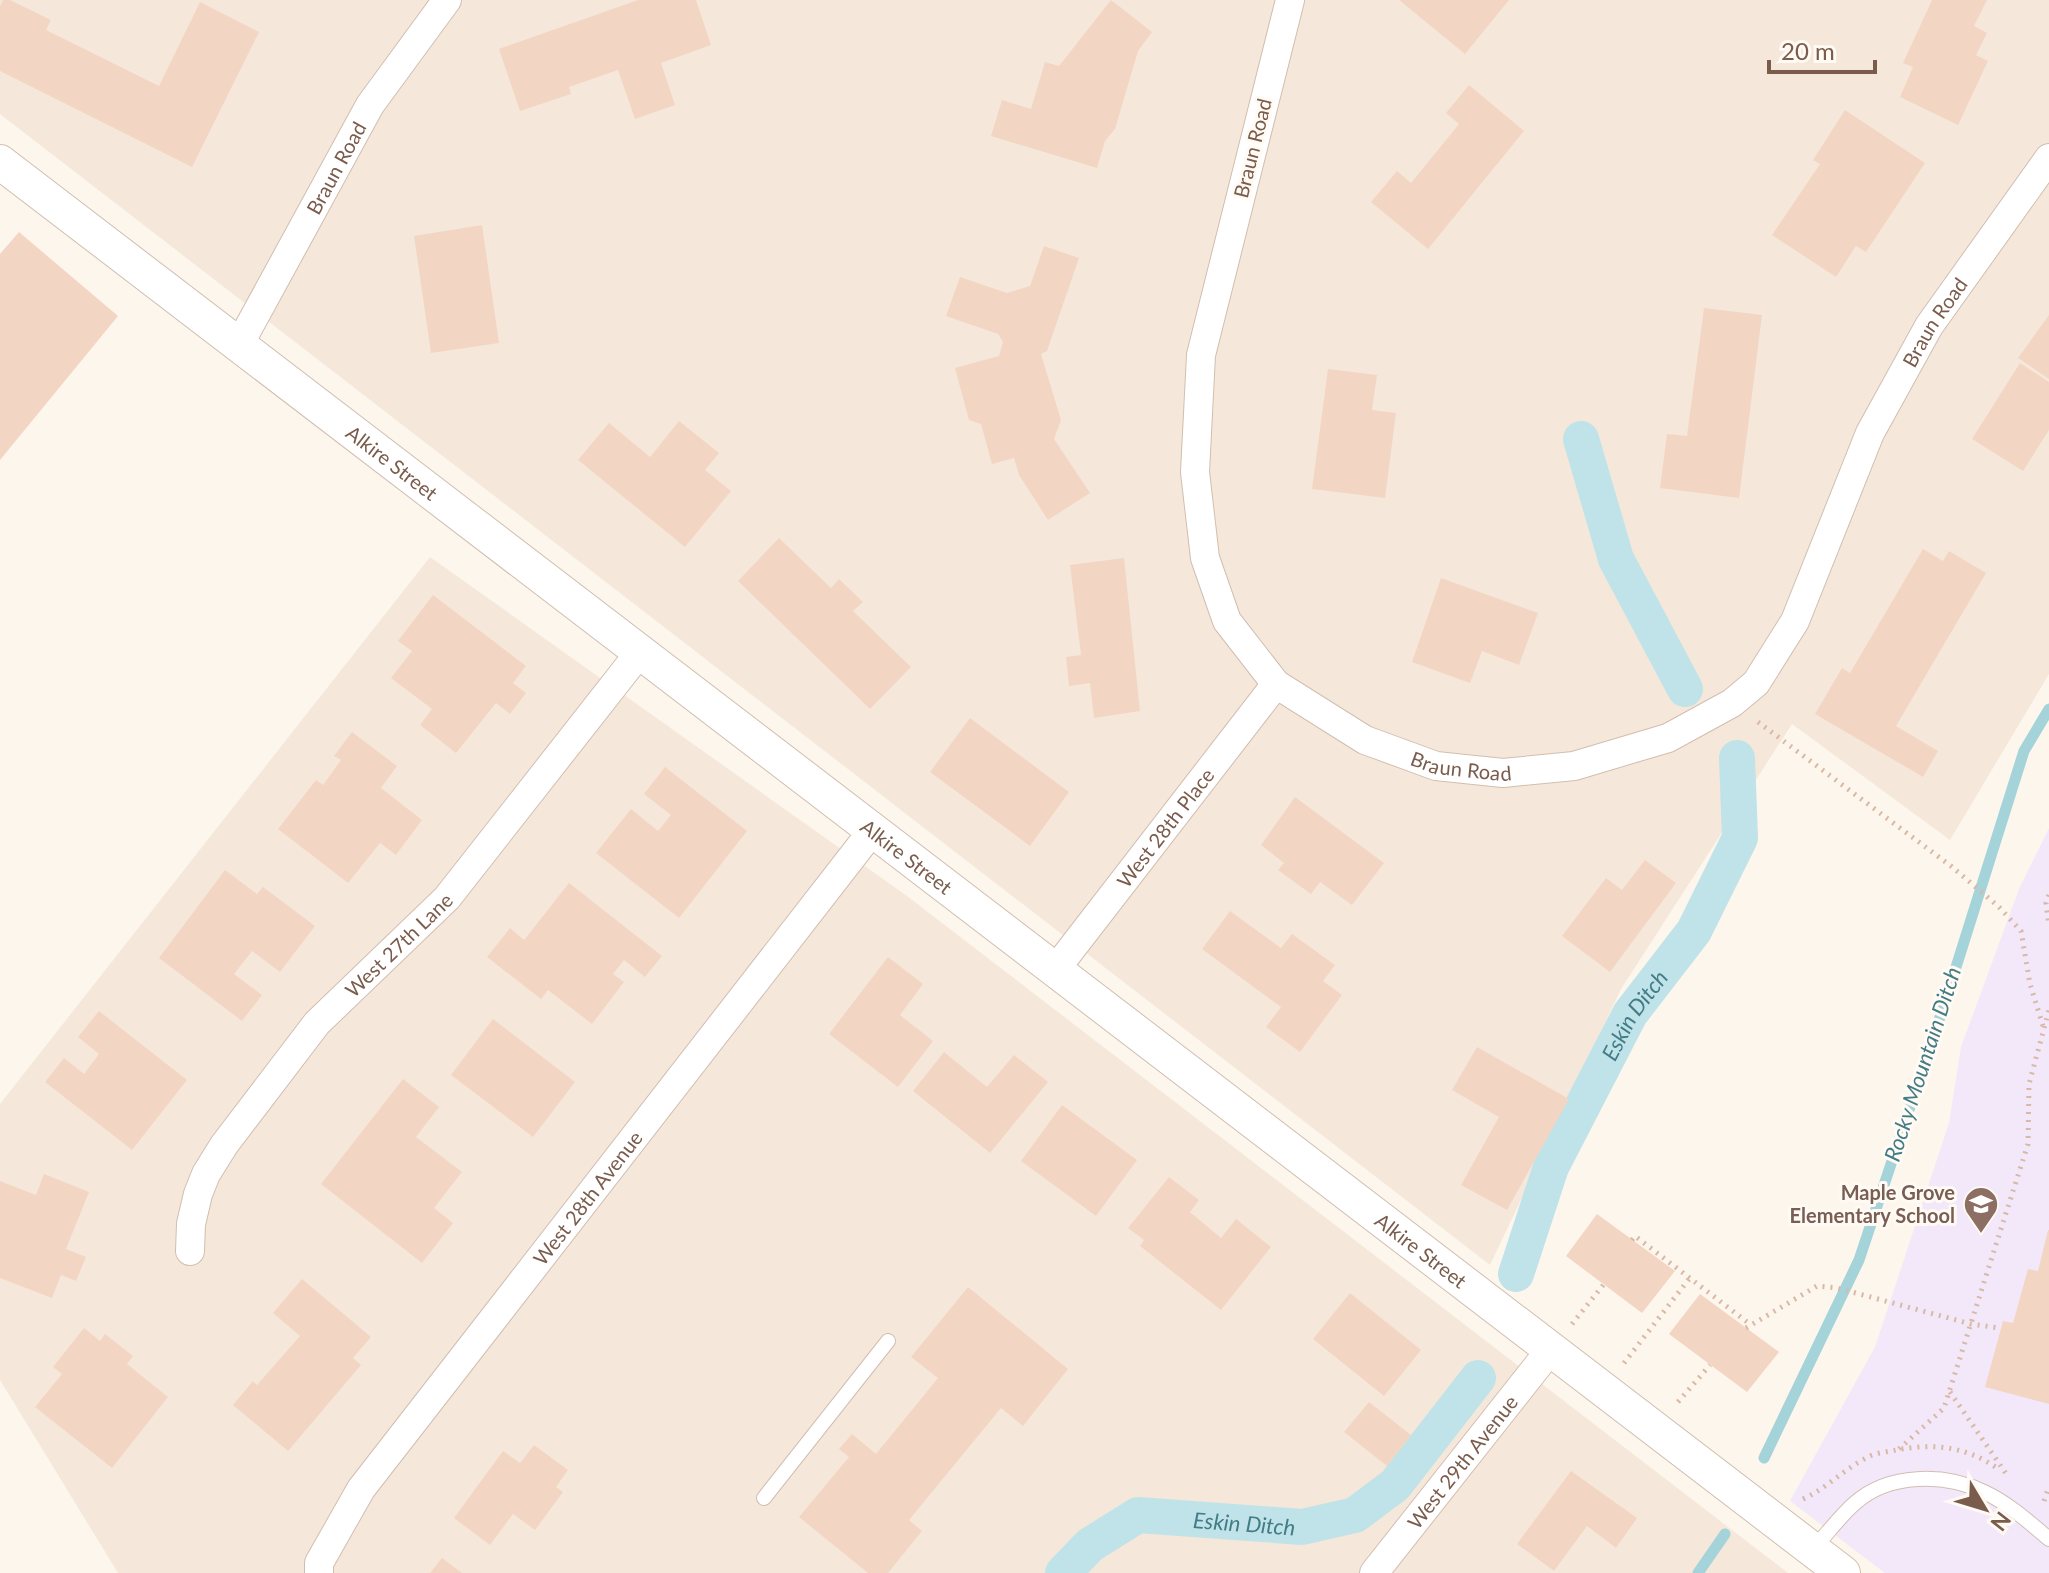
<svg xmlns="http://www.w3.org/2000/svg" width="2049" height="1573" viewBox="0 0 2049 1573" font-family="Lato,sans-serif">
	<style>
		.residential { fill: #f5e8da }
		.education { fill: #f3e8fa }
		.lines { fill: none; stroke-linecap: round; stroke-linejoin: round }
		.stream { stroke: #a5d3da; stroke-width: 11 }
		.canal { stroke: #bfe3e8; stroke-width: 36 }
		.building { fill: #f3d5c3 }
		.service-casing { stroke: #d1beb0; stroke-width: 16 }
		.minor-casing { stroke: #d1beb0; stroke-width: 30 }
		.tertiary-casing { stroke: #d1beb0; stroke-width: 36 }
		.path { stroke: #d9b8a5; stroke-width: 5; stroke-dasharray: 2 6; stroke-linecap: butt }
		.service { stroke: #fff; stroke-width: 14 }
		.minor { stroke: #fff; stroke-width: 28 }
		.tertiary { stroke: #fff; stroke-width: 34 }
		.labels { text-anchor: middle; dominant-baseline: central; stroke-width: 6; stroke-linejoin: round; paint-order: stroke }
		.street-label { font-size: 20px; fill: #7a5c4d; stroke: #fffaf3 }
		.education-label { font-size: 20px; font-weight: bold; fill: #785e54; stroke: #fffaf3; text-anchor: end }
		.water-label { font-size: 22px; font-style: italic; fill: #437c86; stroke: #fffaf3 }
	</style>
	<rect width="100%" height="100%" fill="#fdf6ec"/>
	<path class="residential" d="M0,0H2049V674L1950,840L1792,724L1621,989L1490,1265L0,114Z
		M430,557L907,896L1788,1573H118L0,1380V1104Z"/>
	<path class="education" d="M2049,828V1573H1885L1790,1501L1875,1347L1949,1123L1961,1047L2019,889Z"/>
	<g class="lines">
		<path class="stream" d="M1764,1458L1859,1260L1946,999L2024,751L2049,709
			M1698,1573L1725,1534"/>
		<g class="canal">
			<path d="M1581,439L1616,559L1685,689"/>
			<path id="s1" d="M1516,1274L1551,1167L1630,1014L1694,931L1740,838L1737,758"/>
			<path id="s2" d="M1063,1573L1090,1545L1138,1515L1302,1527L1355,1515L1395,1485L1478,1378"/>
		</g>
	</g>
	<path class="building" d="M3,0H10L51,20L46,30L159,86L200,2L259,32L192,167L0,71V6Z
		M638,0H696L711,45L661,63L675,105L635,119L618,70L569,87L571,94L520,111L499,49Z
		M1111,0L1152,32L1138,51L1115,129L1105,141L1097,168L991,136L1002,100L1031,109L1045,62L1059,66Z
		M1399,0H1509L1465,54Z
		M1932,0H1987L1974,26L1987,33L1976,55L1988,61L1958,125L1900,97L1913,67L1903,63Z
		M1469,85L1524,131L1428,249L1371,202L1397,171L1411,183L1459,124L1446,113Z
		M1845,110L1925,163L1866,252L1856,246L1836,277L1772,235L1820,164L1813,160Z
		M482,225L499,343L431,353L414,236Z
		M19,232L118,316L0,460V254Z
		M1044,246L1079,258L1047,351L1041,354L1061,420L1054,439L1090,493L1048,520L1019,475L1014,458L992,464L981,424L969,420L955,368L999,356L1003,342L998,334L946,316L960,277L1007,293L1030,286Z
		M1704,308L1762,315L1739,498L1660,488L1667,434L1687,436Z
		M2049,315V379L2018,358Z
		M2020,363L2049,382V430L2023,471L1972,439Z
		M1328,369L1377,375L1372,410L1396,413L1385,498L1312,489Z
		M679,421L719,453L705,470L731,491L685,547L578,460L609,423L650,457Z
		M779,538L831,588L839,579L863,602L853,611L911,667L870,709L738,581Z
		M1923,549L1943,561L1949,551L1986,573L1896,726L1938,751L1923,777L1815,714L1842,668L1850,673Z
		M1124,558L1140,711L1094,718L1090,683L1069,686L1066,657L1081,655L1070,565Z
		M1441,578L1538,613L1519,665L1482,651L1470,683L1412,662Z
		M433,595L526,666L513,683L526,693L510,714L496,703L456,753L420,725L432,709L391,678L412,651L398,641Z
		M970,718L1069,792L1030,846L930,772Z
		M352,732L397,766L381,788L422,820L396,855L380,843L348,883L278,829L316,780L323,785L341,760L334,756Z
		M665,767L747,831L679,918L596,853L631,809L658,831L671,815L644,794Z
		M1295,797L1384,863L1352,905L1320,882L1311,894L1278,870L1284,863L1261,845Z
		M1645,860L1676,883L1610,972L1562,936L1606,878L1622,890Z
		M225,870L257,894L263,887L315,926L280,972L252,951L234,974L262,995L242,1021L159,958Z
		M569,883L662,956L645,977L624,960L613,974L624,982L592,1024L548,990L541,999L487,957L510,928L524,940Z
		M1230,911L1281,948L1292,934L1335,965L1323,981L1342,995L1300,1052L1266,1027L1281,1007L1202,949Z
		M888,957L923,984L900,1015L933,1041L898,1087L829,1034Z
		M99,1011L187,1080L132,1150L45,1082L64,1058L84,1074L99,1054L78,1037Z
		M493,1019L575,1082L533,1137L451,1075Z
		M1477,1047L1569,1099L1507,1210L1461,1185L1499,1117L1452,1090Z
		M944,1052L987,1087L1014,1055L1048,1082L990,1153L913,1091Z
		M403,1079L439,1107L416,1137L462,1172L434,1208L453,1223L422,1263L321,1184Z
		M1062,1105L1137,1160L1096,1216L1021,1161Z
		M44,1174L89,1192L66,1249L86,1257L76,1281L61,1275L52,1298L0,1278V1181L36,1195Z
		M1169,1177L1199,1200L1190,1212L1221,1238L1236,1219L1271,1247L1221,1310L1140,1246L1144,1240L1128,1228Z
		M1597,1214L1675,1271L1642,1313L1566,1256Z
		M2048,1230H2049V1404L1985,1387L2003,1321L2013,1323L2028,1269L2038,1271Z
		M302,1279L371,1337L353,1358L361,1365L288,1451L233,1405L253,1381L257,1385L300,1336L273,1313Z
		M968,1287L1068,1369L1023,1426L1001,1408L909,1520L922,1531L888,1573H868L799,1517L849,1457L839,1449L852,1434L876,1454L938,1378L911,1357Z
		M1350,1293L1421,1350L1384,1396L1313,1339Z
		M1700,1294L1779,1352L1747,1392L1669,1334Z
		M84,1328L100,1341L105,1334L133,1356L127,1364L168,1397L112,1468L35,1407L62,1374L53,1367Z
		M1369,1402L1411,1435L1387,1466L1344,1432Z
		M534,1445L568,1470L556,1487L563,1492L535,1530L513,1514L490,1545L454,1518L503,1451L520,1463Z
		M1571,1471L1637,1518L1616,1548L1587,1526L1554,1571L1517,1544Z
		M442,1558L462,1573H430Z"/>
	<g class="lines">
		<g class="service-casing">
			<path id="service" d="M764,1498L888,1341
				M1813,1549C1827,1534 1840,1516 1855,1503C1889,1473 1944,1473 1984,1492C2008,1503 2029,1522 2049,1539"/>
		</g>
		<g class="minor-casing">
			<g id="minor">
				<path id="s3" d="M1290,0L1201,355L1195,472L1205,558L1227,621L1276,684L1365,740L1436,766L1503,773L1574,766L1668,738L1732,703L1756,683L1795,621L1870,433L1929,326L2049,158"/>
				<path id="s4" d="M239,345L370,105L447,0"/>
				<path id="s5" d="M1055,970L1276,684"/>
				<path id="s6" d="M190,1251L191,1224L198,1194L206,1174L224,1145L317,1023L447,898L640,652"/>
				<path id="s7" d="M319,1573V1563L361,1489L873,830"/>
				<path id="s8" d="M1374,1573L1551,1349"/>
			</g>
		</g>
		<g class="tertiary-casing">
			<g id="tertiary">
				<path id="s9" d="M0,162L1843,1573"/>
			</g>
		</g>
		<path class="path" d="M1758,722L1951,866L1999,907L2021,931L2030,984L2043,1026
			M2049,895L2046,903L2049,926
			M1632,1240L1635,1236L1751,1325
			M1572,1324L1604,1284
			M1746,1328L1817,1286L1837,1288L1971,1324L1999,1328
			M1624,1363L1689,1279
			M1950,1392L2007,1475
			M1678,1402L1710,1365
			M1899,1449L1944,1408L2028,1144L2029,1084L2049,1010
			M1803,1499C1827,1488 1843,1470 1866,1458C1874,1453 1886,1452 1896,1450C1933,1443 1965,1446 1997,1468
			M2044,1501L2049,1486"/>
		<use href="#service" class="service"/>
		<use href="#minor" class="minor"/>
		<use href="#tertiary" class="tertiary"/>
	</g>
	<defs>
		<g id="school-pin" transform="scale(1.8)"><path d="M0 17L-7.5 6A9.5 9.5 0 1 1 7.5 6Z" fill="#8d6e63" stroke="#fffaf3"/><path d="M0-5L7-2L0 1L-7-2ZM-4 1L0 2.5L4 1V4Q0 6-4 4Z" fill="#fff"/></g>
	</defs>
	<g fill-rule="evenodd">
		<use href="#school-pin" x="1981" y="1204"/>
	</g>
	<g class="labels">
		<g class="street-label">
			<text transform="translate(1252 148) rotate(-76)">Braun Road</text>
			<text stroke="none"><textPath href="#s4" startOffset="202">Braun Road</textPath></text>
			<text stroke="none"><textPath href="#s3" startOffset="1642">Braun Road</textPath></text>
			<text stroke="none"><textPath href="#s9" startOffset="494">Alkire Street</textPath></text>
			<text stroke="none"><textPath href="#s3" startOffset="922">Braun Road</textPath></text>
			<text stroke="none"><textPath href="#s5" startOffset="180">West 28th Place</textPath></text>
			<text stroke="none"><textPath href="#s9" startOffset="1142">Alkire Street</textPath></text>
			<text stroke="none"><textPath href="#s6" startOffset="380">West 27th Lane</textPath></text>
			<text stroke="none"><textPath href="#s7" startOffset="464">West 28th Avenue</textPath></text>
			<text stroke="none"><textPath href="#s9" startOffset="1790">Alkire Street</textPath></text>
			<text stroke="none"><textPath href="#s8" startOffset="142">West 29th Avenue</textPath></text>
		</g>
		<g class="education-label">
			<text x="1955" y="1192">Maple Grove<tspan x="1955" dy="23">Elementary School</tspan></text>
		</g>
		<g class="water-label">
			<text stroke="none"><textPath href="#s1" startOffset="286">Eskin Ditch</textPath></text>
			<text transform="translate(1922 1064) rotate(-72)">Rocky Mountain Ditch</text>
			<text stroke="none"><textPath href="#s2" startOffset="202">Eskin Ditch</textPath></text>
		</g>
	</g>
	<g transform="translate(1985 1509) rotate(128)" stroke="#fffaf3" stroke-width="6" paint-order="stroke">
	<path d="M0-6L14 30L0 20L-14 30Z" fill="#7a5c4d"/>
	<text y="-12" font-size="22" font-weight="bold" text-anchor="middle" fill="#7a5c4d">N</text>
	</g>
	<path d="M1769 60v12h106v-12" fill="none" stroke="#7a5c4d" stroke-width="4"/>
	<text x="1781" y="60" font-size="24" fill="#7a5c4d" stroke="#fffaf3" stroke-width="6" paint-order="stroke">20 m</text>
</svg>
